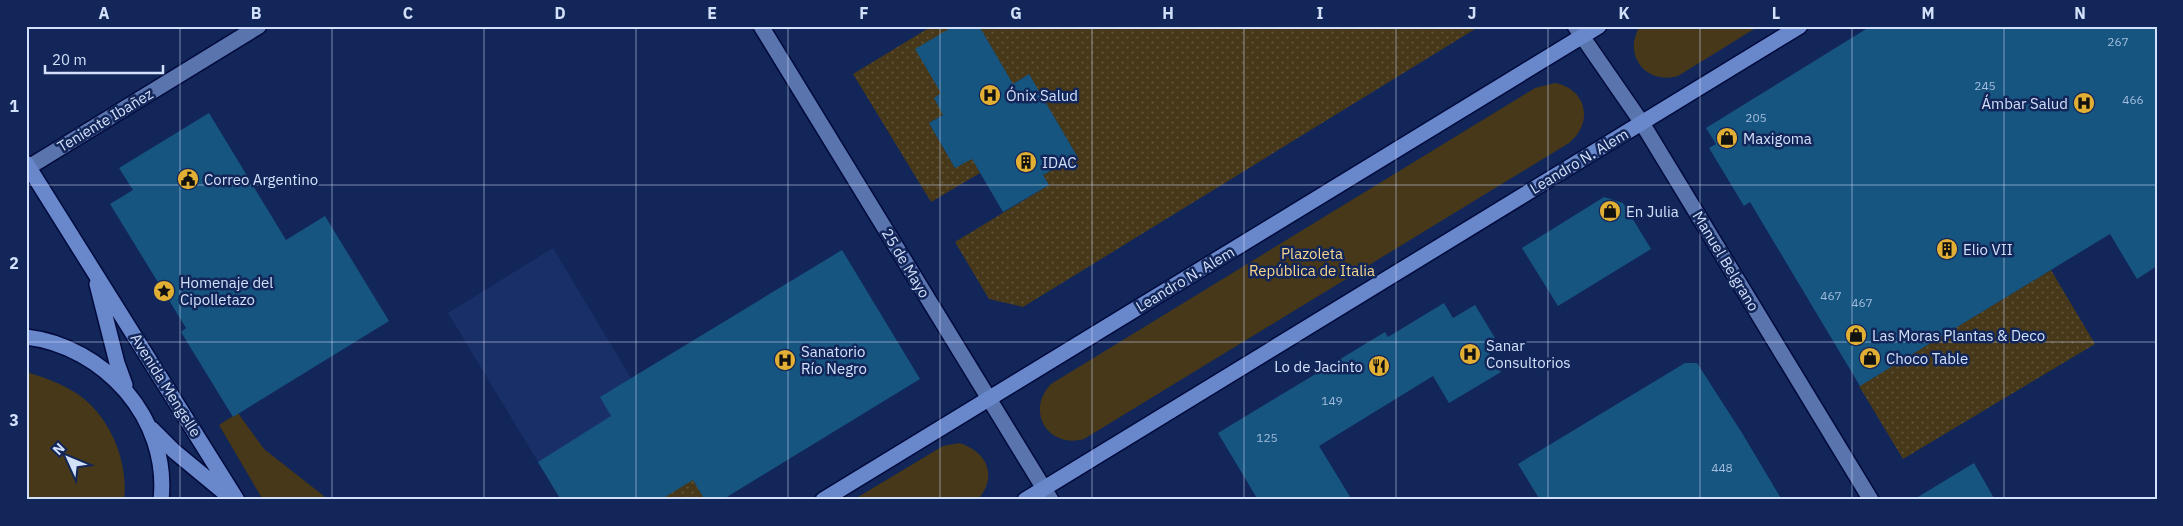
<svg xmlns="http://www.w3.org/2000/svg" width="2183" height="526" viewBox="0 0 2183 526" font-family="'IBM Plex Sans',sans-serif">
	<style>
		.built { fill: #192f68 }
		.grass { fill: url(#grass-dots) }
		.park { fill: #463819 }
		.building { fill: #175581 }
		.lines { fill: none; stroke-linecap: round; stroke-linejoin: round }
		.minor-casing { stroke: #020a3c; stroke-width: 18 }
		.major-casing { stroke: #020a3c; stroke-width: 18 }
		.minor { stroke: #5a74ae; stroke-width: 15 }
		.major { stroke: #6987cb; stroke-width: 15 }
		.grid { fill: none; stroke: #d3e0fa; stroke-width: 1; stroke-opacity: 0.55 }
		.labels { text-anchor: middle; dominant-baseline: central; stroke-width: 5; stroke-linejoin: round; paint-order: stroke }
		.number-label { font-size: 12px; fill: #a4bddc }
		.poi-label { font-size: 15px; fill: #d3e0fa; stroke: #122659; text-anchor: start }
		.street-label { font-size: 15px; fill: #d3e0fa; stroke: #122659 }
		.park-label { font-size: 15px; fill: #f7d58d; stroke: #122659 }
		.neatline { fill: none; stroke: #d3e0fa; stroke-width: 2 }
		.grid-label { font-size: 16px; text-anchor: middle; font-weight: bold; fill: #d3e0fa }
	</style>
	<defs>
		<pattern id="grass-dots" width="8" height="8" patternUnits="userSpaceOnUse" patternTransform="scale(1.25)"><rect width="8" height="8" fill="#463819"/><path d="M2 2h.1M6 6h.1" fill="none" stroke="#60543b" stroke-width="1.8" stroke-linecap="round"/></pattern>
	</defs>
	<rect width="100%" height="100%" fill="#122659"/>
	<path class="built" d="M553,248L631,378L721,500H561L448,313Z"/>
	<path class="grass" d="M932,26H954L941,93L944,114L929,123L955,168L989,148L976,166L980,173L931,202L853,74Z
		M979,26H1480L1023,307L989,299L955,242L1049,185L1043,175L1077,156L1029,75L1004,89L1008,76Z
		M2051,270L2095,344L1903,459L1859,386Z
		M690,475L705,500H660Z"/>
	<path class="park" d="M1640,26H1759L1678,76C1646,85 1622,55 1640,26Z
		M1555,83C1587,89 1594,123 1569,143L1084,439C1048,449 1025,411 1051,384L1535,88Z
		M26,372C44,377 60,383 76,393C109,414 129,461 124,500H26Z
		M238,413L264,449L329,500H263L219,425Z
		M959,443C987,451 999,477 977,500H853L943,446Z"/>
	<path class="building" d="M954,26H979L1013,84L1029,74L1077,156L1043,175L1049,185L1003,212L972,159L955,168L929,123L943,115L934,98L941,93L915,49Z
		M1871,26H2157V266L2137,279L2110,234L1860,386L1750,202L1744,206L1709,148L1716,144L1706,128Z
		M209,113L286,240L325,216L389,321L233,417L181,332L186,328L110,204L133,190L119,168Z
		M1604,197L1623,203L1651,249L1558,306L1522,248Z
		M842,250L920,379L722,500H705L693,480L660,500H561L538,462L611,416L600,397Z
		M1444,303L1453,318L1475,305L1495,338L1484,345L1501,372L1449,403L1433,376L1319,446L1352,500H1258L1218,433L1385,332L1388,337Z
		M1685,363H1697L1742,433L1782,500H1540L1518,464Z
		M1974,463L1995,500H1913Z"/>
	<g class="lines">
		<g class="minor-casing">
			<path id="minor" d="M761,26L1051,500
				M1575,26L1642,123L1871,500
				M29,167L259,26"/>
		</g>
		<g class="major-casing">
			<path id="major" d="M26,163L237,500
				M97,284L117,363L125,385
				M26,337C104,346 170,419 161,500
				M152,429L174,451L232,499
				M823,500L1599,26
				M1025,500L1800,26"/>
		</g>
		<use href="#minor" class="minor"/>
		<use href="#major" class="major"/>
	</g>
	<path class="grid" d="M180,26V500M332,26V500M484,26V500M636,26V500M788,26V500M940,26V500M1092,26V500M1244,26V500M1396,26V500M1548,26V500M1700,26V500M1852,26V500M2004,26V500M26,185H2157M26,342H2157"/>
	<defs>
		<g id="hospital-disc" transform="scale(1.125)"><circle r="9.5" fill="#e1af34" stroke="#122659"/><path d="M-5-5h3v3.5h4V-5h3V5h-3V1.5h-4V5h-3Z" fill="#111"/></g>
		<g id="shop-disc" transform="scale(1.125)"><circle r="9.5" fill="#e1af34" stroke="#122659"/><path d="M-5-2.5h2.3a2.7 3.5 0 0 1 5.4 0H5L5.5 6h-11ZM-1.5-2.5h3a1.5 2.3 0 0 0-3 0Z" fill="#111"/></g>
		<g id="building-disc" transform="scale(1.125)"><circle r="9.5" fill="#e1af34" stroke="#122659"/><path d="M-4-6H4V6H1V3H-1V6H-4ZM-2.5-4.3h1.7v1.8h-1.7ZM.8-4.3h1.7v1.8H.8ZM-2.5-1h1.7V.8h-1.7ZM.8-1h1.7V.8H.8Z" fill="#111"/></g>
		<g id="civic-disc" transform="scale(1.125)"><circle r="9.5" fill="#e1af34" stroke="#122659"/><path d="M-.6-6.5H3V-4.5H.6V-3L4-1V1h2V6H-6V1h2V-1L-.6-3ZM-1.2 2.5V6h2.4V2.5Z" fill="#111"/></g>
		<g id="sight-disc" transform="scale(1.125)"><circle r="9.5" fill="#e1af34" stroke="#122659"/><path d="M0-6L1.8-2.2L6-1.7L2.9 1.2L3.7 5.4L0 3.3L-3.7 5.4L-2.9 1.2L-6-1.7L-1.8-2.2Z" fill="#111"/></g>
		<g id="restaurant-disc" transform="scale(1.125)"><circle r="9.5" fill="#e1af34" stroke="#122659"/><path d="M-5-6h1v4h1v-4h1v4h1v-4h1v5L-1.5 .5V6h-2V.5L-5-1ZM5-6V6H3V1.5H1.5Q1.5-4 5-6Z" fill="#111"/></g>
	</defs>
	<g fill-rule="evenodd">
		<use href="#hospital-disc" x="990" y="95"/>
		<use href="#hospital-disc" x="2084" y="103"/>
		<use href="#shop-disc" x="1727" y="138"/>
		<use href="#building-disc" x="1026" y="162"/>
		<use href="#civic-disc" x="188" y="179"/>
		<use href="#shop-disc" x="1610" y="211"/>
		<use href="#building-disc" x="1947" y="249"/>
		<use href="#sight-disc" x="164" y="291"/>
		<use href="#shop-disc" x="1856" y="335"/>
		<use href="#hospital-disc" x="1470" y="354"/>
		<use href="#shop-disc" x="1870" y="358"/>
		<use href="#hospital-disc" x="785" y="360"/>
		<use href="#restaurant-disc" x="1379" y="366"/>
	</g>
	<g class="labels">
		<g class="number-label">
			<text x="2118" y="41">267</text>
			<text x="1985" y="85">245</text>
			<text x="2133" y="99">466</text>
			<text x="1756" y="117">205</text>
			<text x="1831" y="295">467</text>
			<text x="1862" y="302">467</text>
			<text x="1332" y="400">149</text>
			<text x="1267" y="437">125</text>
			<text x="1722" y="467">448</text>
		</g>
		<g class="poi-label">
			<text x="1006" y="95">Ónix Salud</text>
			<text x="2068" y="103" text-anchor="end">Ámbar Salud</text>
			<text x="1743" y="138">Maxigoma</text>
			<text x="1042" y="162">IDAC</text>
			<text x="204" y="179">Correo Argentino</text>
			<text x="1626" y="211">En Julia</text>
			<text x="1963" y="249">Elio VII</text>
			<text x="180" y="282">Homenaje del<tspan x="180" dy="17">Cipolletazo</tspan></text>
			<text x="1872" y="335">Las Moras Plantas &amp; Deco</text>
			<text x="1486" y="345">Sanar<tspan x="1486" dy="17">Consultorios</tspan></text>
			<text x="801" y="351">Sanatorio<tspan x="801" dy="17">Río Negro</tspan></text>
			<text x="1886" y="358">Choco Table</text>
			<text x="1363" y="366" text-anchor="end">Lo de Jacinto</text>
		</g>
		<g class="street-label">
			<text transform="translate(105 120) rotate(-31)">Teniente Ibañez</text>
			<text transform="translate(1579 161) rotate(-31)">Leandro N. Alem</text>
			<text transform="translate(1726 261) rotate(59)">Manuel Belgrano</text>
			<text transform="translate(906 263) rotate(59)">25 de Mayo</text>
			<text transform="translate(1185 279) rotate(-31)">Leandro N. Alem</text>
			<text transform="translate(166 385) rotate(58)">Avenida Mengelle</text>
		</g>
		<g class="park-label">
			<text x="1312" y="253">Plazoleta<tspan x="1312" dy="17">República de Italia</tspan></text>
		</g>
	</g>
	<rect width="2183" height="526" fill="none" stroke="#122659" stroke-width="55"/>
	<g transform="translate(68 458) rotate(314)" stroke="#122659" stroke-width="4" paint-order="stroke">
	<path d="M0-4L9 19L0 12L-9 19Z" fill="#d3e0fa"/>
	<text y="-8" font-size="14" font-weight="bold" text-anchor="middle" fill="#d3e0fa">N</text>
	</g>
	<path d="M45 65v8h118v-8" fill="none" stroke="#d3e0fa" stroke-width="2.5"/>
	<text x="52" y="65" font-size="15" fill="#d3e0fa" stroke="#122659" stroke-width="4" paint-order="stroke">20 m</text>
	<rect x="28" y="28" width="2128" height="470" class="neatline"/>
	<g class="grid-label">
		<text x="104" y="19">A</text>
		<text x="256" y="19">B</text>
		<text x="408" y="19">C</text>
		<text x="560" y="19">D</text>
		<text x="712" y="19">E</text>
		<text x="864" y="19">F</text>
		<text x="1016" y="19">G</text>
		<text x="1168" y="19">H</text>
		<text x="1320" y="19">I</text>
		<text x="1472" y="19">J</text>
		<text x="1624" y="19">K</text>
		<text x="1776" y="19">L</text>
		<text x="1928" y="19">M</text>
		<text x="2080" y="19">N</text>
		<text x="14" y="112">1</text>
		<text x="14" y="269">2</text>
		<text x="14" y="426">3</text>
	</g>
</svg>
